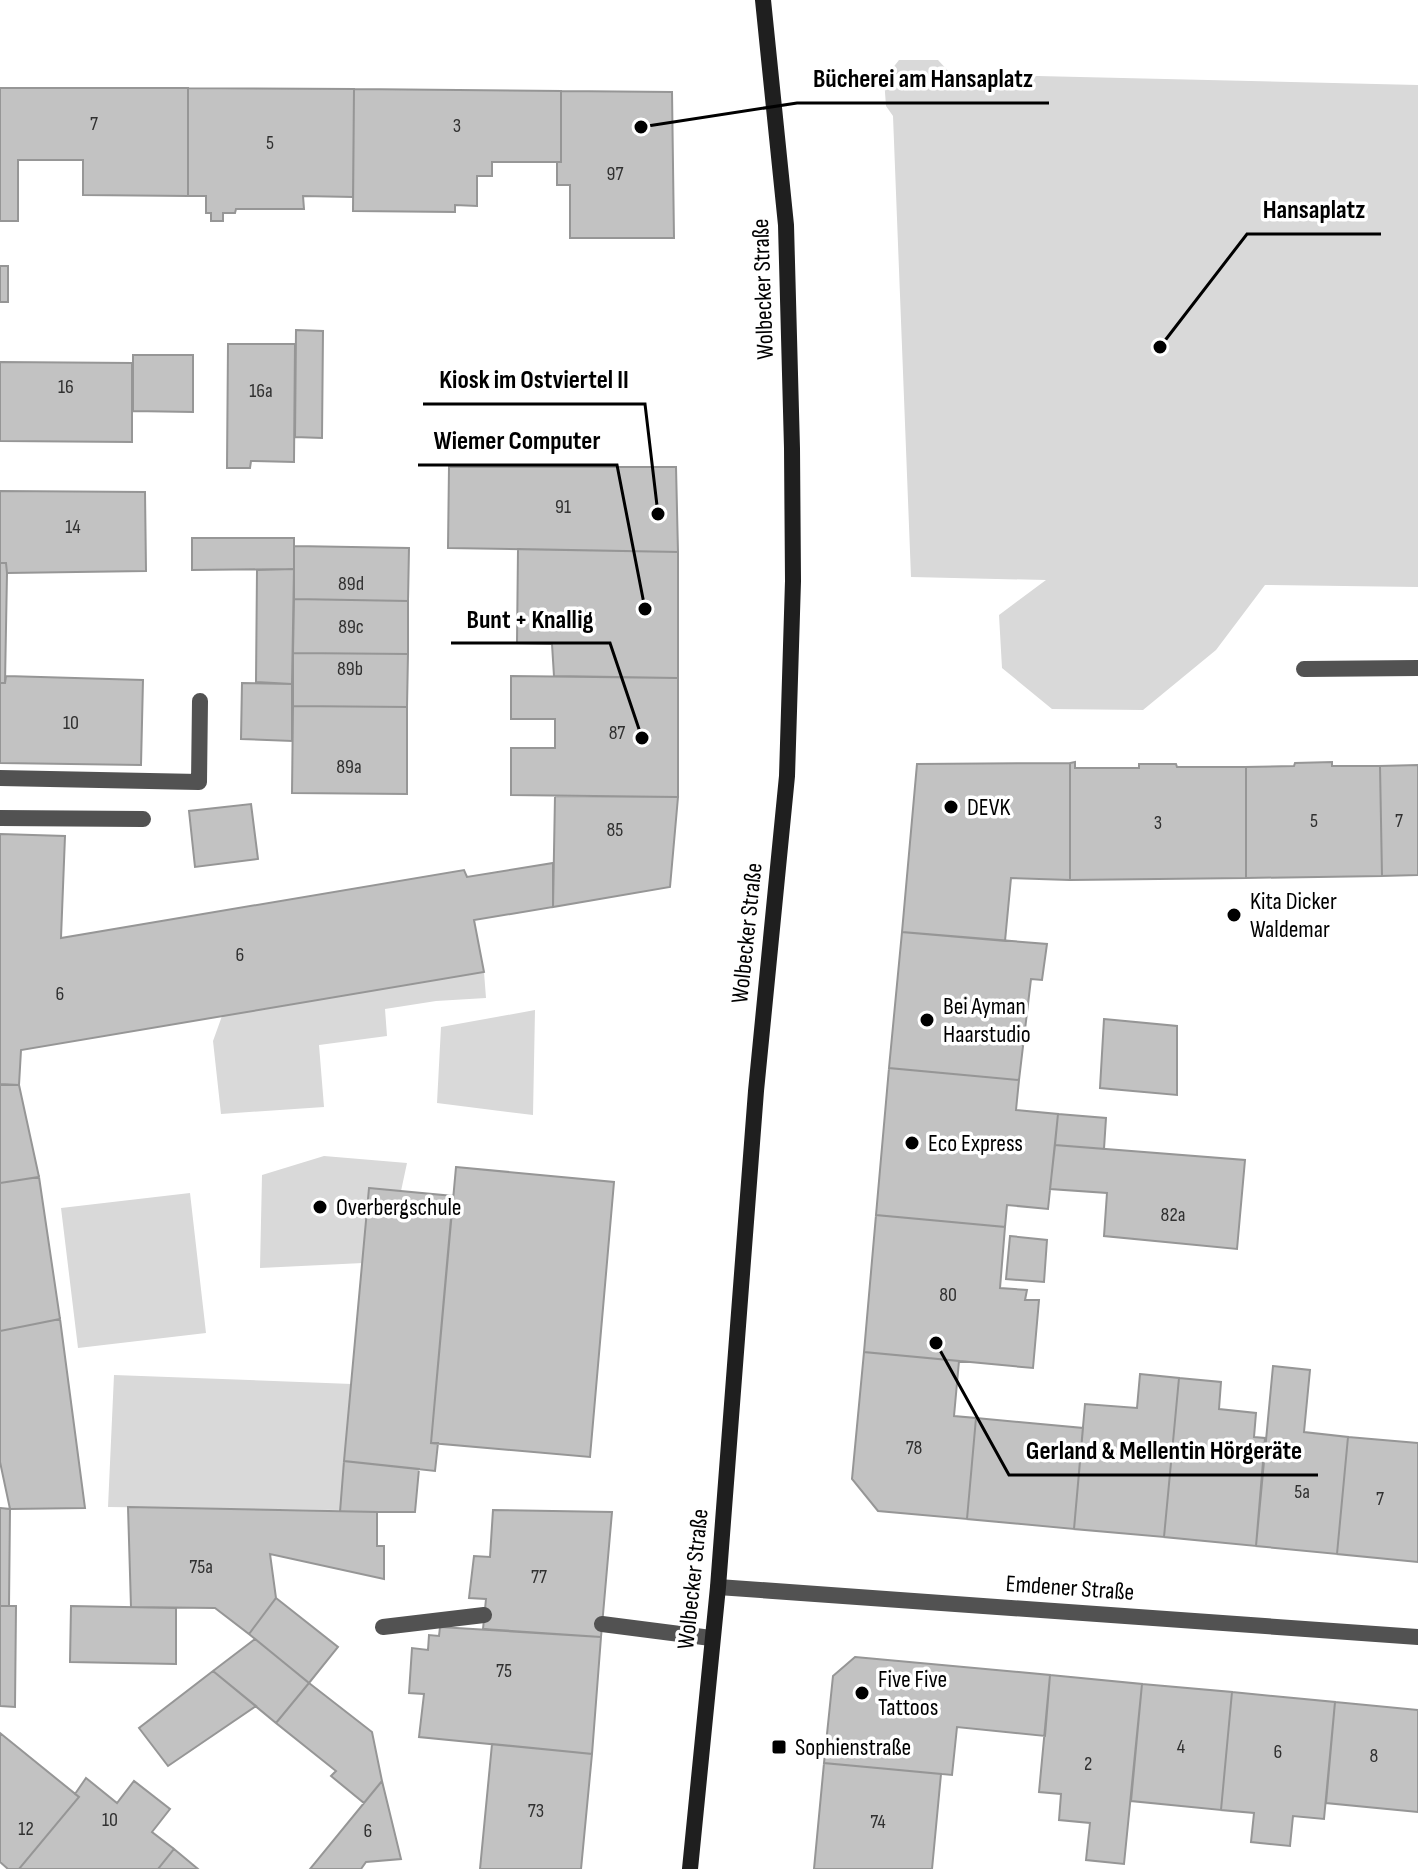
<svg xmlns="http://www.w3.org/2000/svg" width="1418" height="1869" viewBox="0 0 1418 1869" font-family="'Sofia Sans Condensed',sans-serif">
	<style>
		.green { fill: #d9d9d9 }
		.building { fill: #c2c2c2; stroke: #969696; stroke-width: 2 }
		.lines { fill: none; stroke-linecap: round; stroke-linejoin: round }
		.lane { stroke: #525252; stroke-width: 16 }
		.street { stroke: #525252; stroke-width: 16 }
		.secondary { stroke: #1f1f1f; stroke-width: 16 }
		.poi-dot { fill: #000; stroke: #fff; stroke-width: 3 }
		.labels { text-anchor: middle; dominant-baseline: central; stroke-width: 7; stroke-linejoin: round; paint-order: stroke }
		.number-label { font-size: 20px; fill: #303030 }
		.street-label { font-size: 24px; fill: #000; stroke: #fff }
		.poi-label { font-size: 24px; fill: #000; stroke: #fff; text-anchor: start }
		.leader { fill: none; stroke: #000; stroke-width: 3 }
		.callout-dot { fill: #000; stroke: #fff; stroke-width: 3 }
		.callout-label { font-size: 26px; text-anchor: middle; font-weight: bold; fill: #000; stroke: #fff; stroke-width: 7; stroke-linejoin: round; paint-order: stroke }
	</style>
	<rect width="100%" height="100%" fill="#fff"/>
	<path class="green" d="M899,60H938L951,74L1418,85V587L1265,585L1216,650L1143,710L1052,709L1002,668L999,615L1046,580L911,577L893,116L886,106L884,79Z
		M484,972L486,998L436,1001L385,1009L387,1036L319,1045L324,1107L221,1114L213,1041L222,1016Z
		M535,1010L533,1115L437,1103L441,1027Z
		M324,1156L407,1163L401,1191L370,1188L363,1263L260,1268L262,1175Z
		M190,1193L206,1333L78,1348L61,1208Z
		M114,1375L352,1384L340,1510L108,1507Z"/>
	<path class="building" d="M0,88H188V196L83,195V160H18V221H0Z
		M188,88L354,89L353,197L303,196L304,209H236L235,213H223V221H211V213H206V196H188Z
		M354,89L561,91V162H492V176H477V206L455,205V212L353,211Z
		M561,91L672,92L674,238H570V185H557V162H561Z
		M0,266H8V302H0Z
		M296,330L323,331L322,438L295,437Z
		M228,344H295L294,462L251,461L250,468H227Z
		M133,355H193V412L133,411Z
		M0,362L132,363V442L0,441Z
		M449,467H676L678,552L448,548Z
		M0,491L145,492L146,571L7,573L6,563H0Z
		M192,538H294V569L192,570Z
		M294,546L409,548L408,601L294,599Z
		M518,549L678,552V678L554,676L552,644L517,643Z
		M0,563H6L7,573L5,683H0Z
		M294,569L292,684L256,682L257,570Z
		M294,599L408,601V654L293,653Z
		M293,653L408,654L407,707L293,706Z
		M6,676L143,680L141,765L0,763V683H5Z
		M511,676L678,678V797L511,795V748H555V719H511Z
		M242,683L292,684V741L241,739Z
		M293,706L407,707V794L292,793Z
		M1075,762V768H1139V764H1176L1177,767H1246V878L1070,880V763Z
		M1332,762V766H1380L1382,876L1246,878V767L1294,766L1295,763Z
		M1070,763V880L1011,878L1005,941L902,932L917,764Z
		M1418,765V875L1382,876L1380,766Z
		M555,796L678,797L670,887L553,907Z
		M251,804L258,859L195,867L189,811Z
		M0,834L65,836L61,938L464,870L467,877L553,863V907L474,920L484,972L21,1050L19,1085L0,1084Z
		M902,932L1047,944L1042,980L1031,979L1019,1080L889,1068Z
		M1104,1019L1177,1026V1095L1100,1088Z
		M889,1068L1019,1080L1016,1110L1058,1114L1048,1209L1007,1205L1005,1227L876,1215Z
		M0,1085H19L39,1177L0,1183Z
		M1058,1114L1106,1118L1104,1149L1055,1145Z
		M1055,1145L1245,1160L1237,1249L1104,1236L1107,1193L1050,1189Z
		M456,1167L614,1182L590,1457L431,1443Z
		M39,1177L60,1319L0,1331V1183Z
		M369,1188L453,1196L431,1443H438L435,1471L344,1461Z
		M876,1215L1005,1227L1000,1288L1027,1290L1025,1300H1039L1033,1368L864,1352Z
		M1010,1236L1047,1240L1044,1282L1006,1279Z
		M60,1319L85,1508L10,1509L0,1462V1331Z
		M864,1352L959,1361L954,1416L976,1418L967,1519L878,1511L852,1479Z
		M1273,1366L1310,1370L1304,1432L1348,1437L1337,1554L1256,1546Z
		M1140,1374L1179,1378L1164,1537L1074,1529L1085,1404L1137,1408Z
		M1179,1378L1221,1382L1219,1409L1256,1413L1254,1437L1265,1438L1256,1546L1164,1537Z
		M976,1418L1083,1428L1074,1529L967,1519Z
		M1348,1437L1418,1443V1562L1337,1554Z
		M344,1461L419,1469L415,1512H340Z
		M128,1507L377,1512V1546H384V1579L270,1554L276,1598L249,1634L215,1608L131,1607Z
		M0,1508L10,1509L9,1606H0Z
		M493,1510L612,1512L601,1637L483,1629L486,1599L469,1598L474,1556L490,1557Z
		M276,1598L338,1647L309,1683L249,1634Z
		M0,1606H16L15,1707L0,1706Z
		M71,1606L176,1608V1664L70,1662Z
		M440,1627L601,1637L592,1754L419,1737L424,1694L409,1693L412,1648L428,1650L429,1635L439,1636Z
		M255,1639L309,1683L276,1723L213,1671Z
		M855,1657L1050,1675L1045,1736L957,1727L952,1775L824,1763L833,1676Z
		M213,1671L256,1706L168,1766L139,1728Z
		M1050,1675L1142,1684L1124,1864L1086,1860L1090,1823L1059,1820L1061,1794L1039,1792Z
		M309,1683L372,1732L382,1781L364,1803L331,1776L336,1771L276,1723Z
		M1142,1684L1232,1692L1221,1810L1131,1801Z
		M1232,1692L1335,1702L1324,1819L1293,1816L1290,1846L1251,1842L1254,1813L1221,1810Z
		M1335,1702L1418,1710V1812L1326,1803Z
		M0,1733L79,1797L19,1869H8L0,1862Z
		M492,1744L592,1754L581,1869H480Z
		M824,1763L941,1774L932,1869H814Z
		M86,1778L117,1803L134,1781L170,1809L152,1832L174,1849L158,1869H19L79,1797L75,1794Z
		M382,1781L401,1859L366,1862L361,1869H310Z
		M174,1849L198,1869H158Z"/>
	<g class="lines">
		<path class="lane" d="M0,778L199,782L200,701
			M0,818L143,819
			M602,1624L711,1638
			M383,1627L484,1615"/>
		<path class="street" d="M1304,669L1418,668
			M718,1587L1418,1637"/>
		<path class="secondary" d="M690,1869L718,1587L756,1091L787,776L793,581L792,448L786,225L763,0"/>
	</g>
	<g class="poi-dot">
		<circle cx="951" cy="807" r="8"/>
		<circle cx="1234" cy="915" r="8"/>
		<circle cx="927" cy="1020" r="8"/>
		<circle cx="912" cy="1143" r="8"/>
		<circle cx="320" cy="1207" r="8"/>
		<circle cx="862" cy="1693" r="8"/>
		<rect x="771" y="1739" width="16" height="16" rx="4"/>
	</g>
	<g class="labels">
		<g class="number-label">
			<text x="94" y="124">7</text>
			<text x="457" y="126">3</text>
			<text x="270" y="143">5</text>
			<text x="615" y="174">97</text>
			<text x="66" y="387">16</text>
			<text x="261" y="391">16a</text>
			<text x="563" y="507">91</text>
			<text x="73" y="527">14</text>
			<text x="351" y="584">89d</text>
			<text x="351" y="627">89c</text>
			<text x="350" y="669">89b</text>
			<text x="71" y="723">10</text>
			<text x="617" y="733">87</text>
			<text x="349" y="767">89a</text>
			<text x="1314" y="821">5</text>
			<text x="1399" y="821">7</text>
			<text x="1158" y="823">3</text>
			<text x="615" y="830">85</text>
			<text x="240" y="955">6</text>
			<text x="60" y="994">6</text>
			<text x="1173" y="1215">82a</text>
			<text x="948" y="1295">80</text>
			<text x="914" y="1448">78</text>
			<text x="1302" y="1492">5a</text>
			<text x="1380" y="1499">7</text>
			<text x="201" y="1567">75a</text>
			<text x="539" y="1577">77</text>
			<text x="504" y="1671">75</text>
			<text x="1181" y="1747">4</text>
			<text x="1278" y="1752">6</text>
			<text x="1374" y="1756">8</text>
			<text x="1088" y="1764">2</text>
			<text x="536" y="1811">73</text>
			<text x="110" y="1820">10</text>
			<text x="878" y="1822">74</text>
			<text x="26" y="1829">12</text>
			<text x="368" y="1831">6</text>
		</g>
		<g class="street-label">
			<text transform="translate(763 289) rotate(-92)">Wolbecker Straße</text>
			<text transform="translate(747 933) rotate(-84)">Wolbecker Straße</text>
			<text transform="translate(693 1579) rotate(-84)">Wolbecker Straße</text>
			<text transform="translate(1070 1588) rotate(4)">Emdener Straße</text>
		</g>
		<g class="poi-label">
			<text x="967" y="807">DEVK</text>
			<text x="1250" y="901">Kita Dicker<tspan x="1250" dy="28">Waldemar</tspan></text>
			<text x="943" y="1006">Bei Ayman<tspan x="943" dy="28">Haarstudio</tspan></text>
			<text x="928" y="1143">Eco Express</text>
			<text x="336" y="1207">Overbergschule</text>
			<text x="878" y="1679">Five Five<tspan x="878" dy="28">Tattoos</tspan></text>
			<text x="795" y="1747">Sophienstraße</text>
		</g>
	</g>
	<path class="leader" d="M641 127L797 103H1049M1160 347L1247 234H1381M658 514L645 404H423M645 609L617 465H418M642 738L610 643H451M936 1343L1009 1475H1318"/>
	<g class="callout-dot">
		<circle cx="641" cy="127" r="8"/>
		<circle cx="1160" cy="347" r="8"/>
		<circle cx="658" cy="514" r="8"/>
		<circle cx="645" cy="609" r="8"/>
		<circle cx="642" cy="738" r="8"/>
		<circle cx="936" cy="1343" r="8"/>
	</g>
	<g class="callout-label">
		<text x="923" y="87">Bücherei am Hansaplatz</text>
		<text x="1314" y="218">Hansaplatz</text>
		<text x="534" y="388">Kiosk im Ostviertel II</text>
		<text x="517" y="449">Wiemer Computer</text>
		<text x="530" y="628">Bunt + Knallig</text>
		<text x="1164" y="1459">Gerland &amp; Mellentin Hörgeräte</text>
	</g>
</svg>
